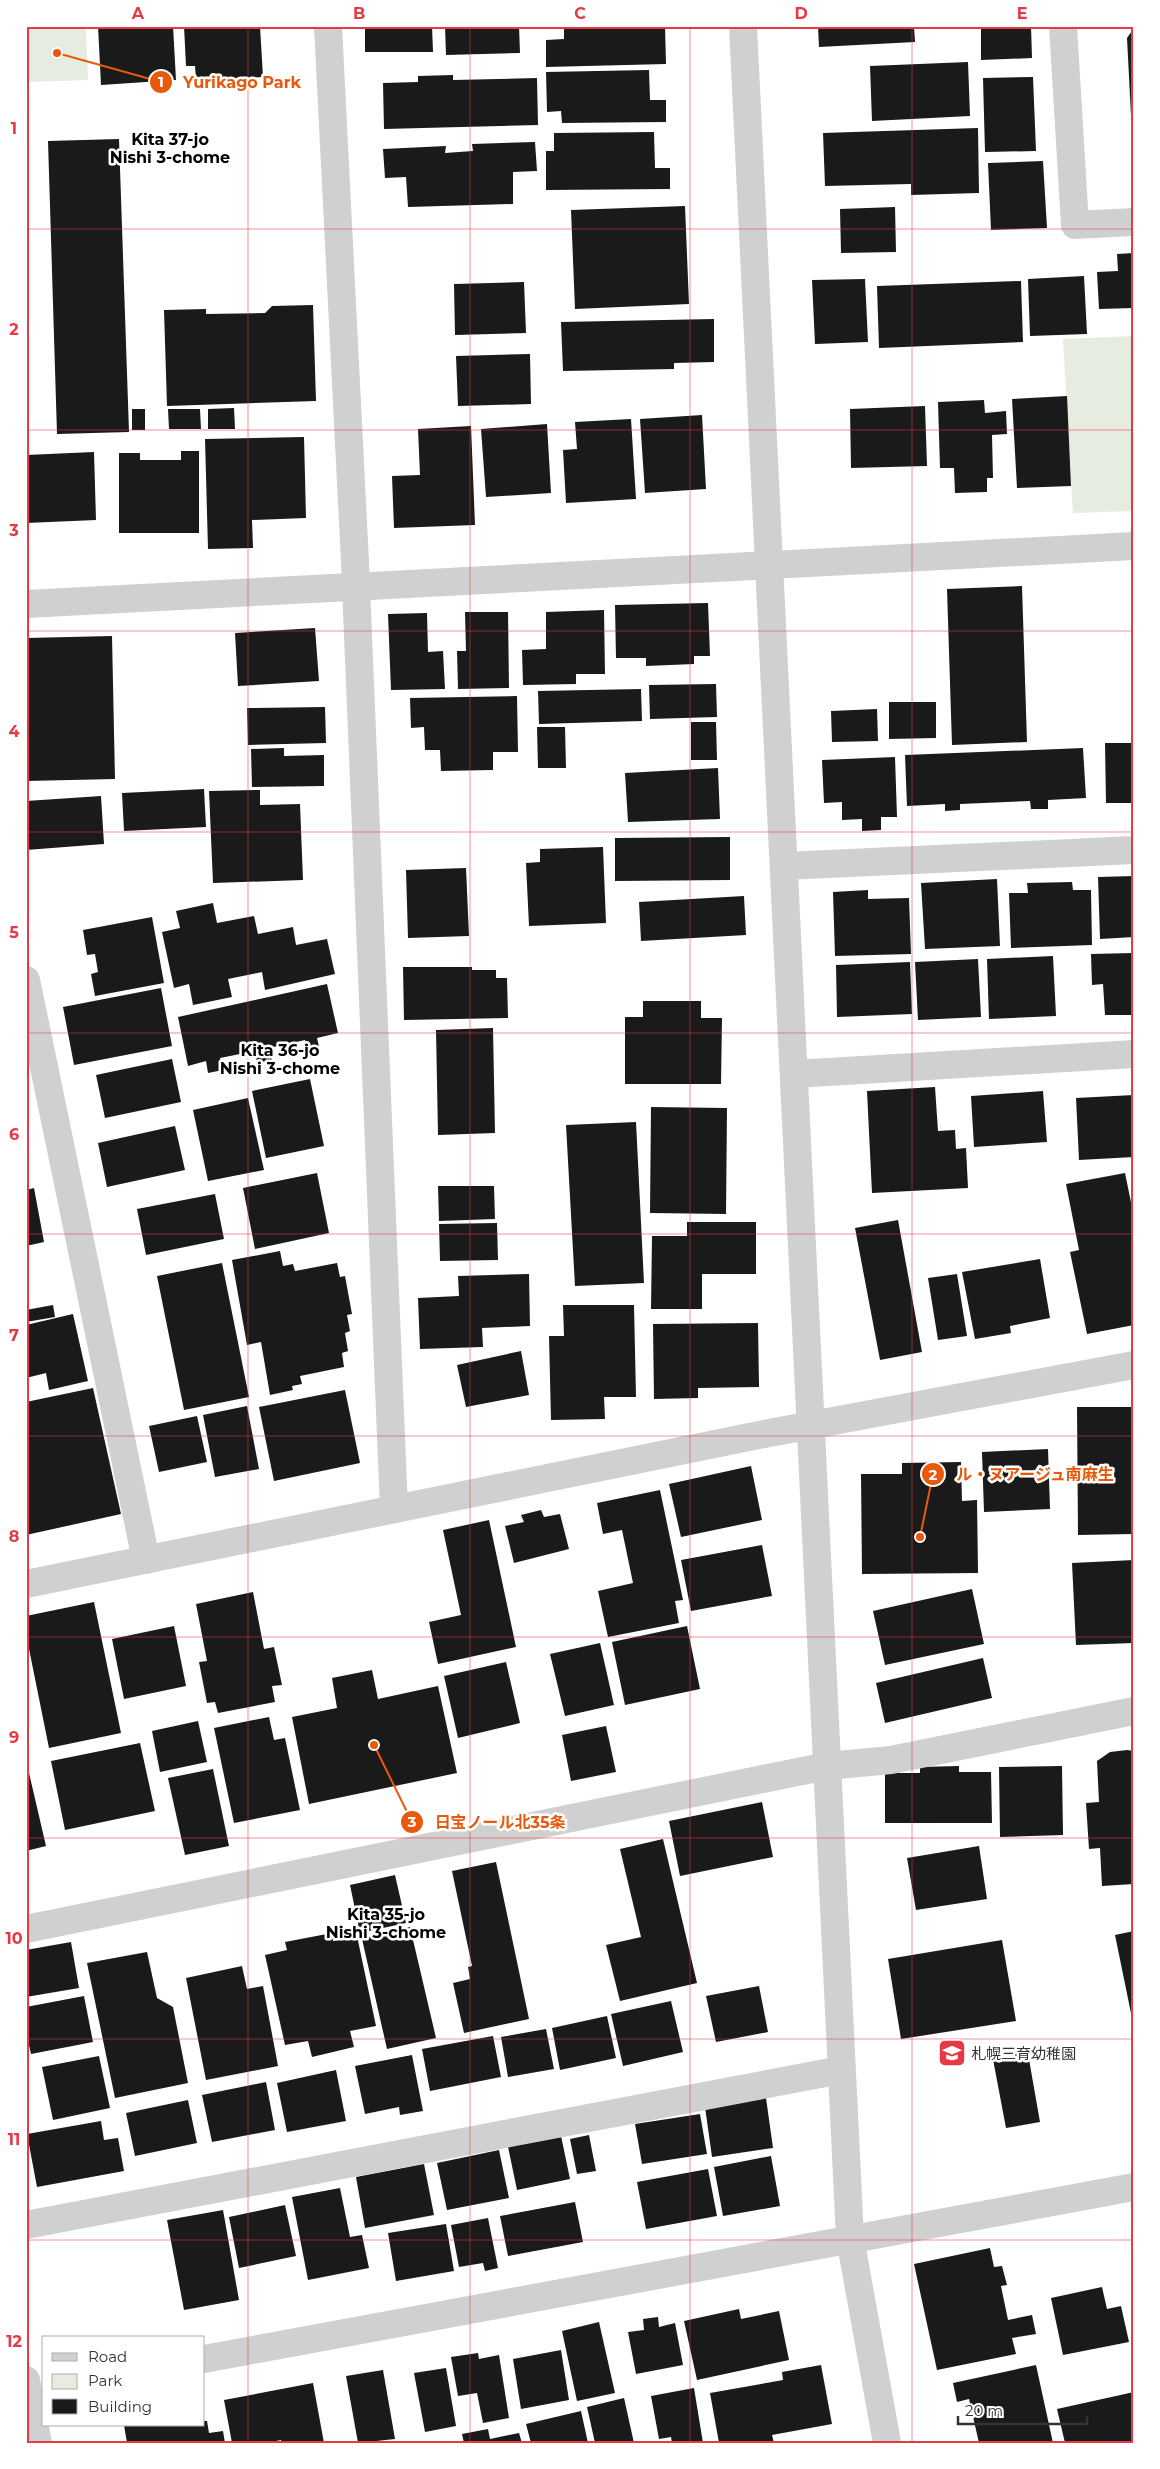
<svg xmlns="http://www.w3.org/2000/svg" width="1160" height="2469" viewBox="0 0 1160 2469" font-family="Montserrat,'Noto Sans JP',sans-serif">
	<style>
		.green { fill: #e6ecdf }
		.building { fill: #1a1a1a }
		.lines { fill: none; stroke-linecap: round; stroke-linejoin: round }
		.minor { stroke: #d0d0d0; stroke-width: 28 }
		.grid { fill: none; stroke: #e63946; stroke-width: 1; stroke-opacity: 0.55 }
		.labels { text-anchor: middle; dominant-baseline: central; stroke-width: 5; stroke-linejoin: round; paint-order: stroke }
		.poi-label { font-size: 15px; fill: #333; stroke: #fff; text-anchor: start }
		.neighbourhood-label { font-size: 16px; font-weight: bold; fill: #000; stroke: #fff }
		.leader { fill: none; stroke: #e8590c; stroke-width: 2 }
		.callout-dot { fill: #e8590c; stroke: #fff; stroke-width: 2 }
		.mark-label { font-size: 15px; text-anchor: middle; font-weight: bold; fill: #fff }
		.callout-label { font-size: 16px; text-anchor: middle; font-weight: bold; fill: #e8590c; stroke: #fff; stroke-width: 5; stroke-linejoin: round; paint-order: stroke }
		.neatline { fill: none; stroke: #e63946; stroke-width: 2 }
		.grid-label { font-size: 16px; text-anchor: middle; font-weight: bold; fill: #e63946 }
	</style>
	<rect width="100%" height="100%" fill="#fff"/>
	<path class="green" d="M26,26H86L88,80L26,82Z
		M1134,336V511L1073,513L1063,339Z"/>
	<path class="building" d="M98,26H173L176,80L101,85Z
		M184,26H260L263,77L196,80L195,66H186Z
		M365,26H432L433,52H365Z
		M445,26H519L520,53L446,55Z
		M564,26H665L666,64L546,67V40L564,39Z
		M818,26H914L915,42L819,47Z
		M981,26H1031L1032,58L981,60Z
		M1134,28V135H1132L1127,38Z
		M968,62L970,116L872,121L870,66Z
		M649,70L650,100H666V122L562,123L561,111L547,112L546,72Z
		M453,75V80L537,78L538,125L384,129L383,83L418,82V76Z
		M1033,77L1036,151L985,152L983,78Z
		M978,128L979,193L911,195V184L825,186L823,133Z
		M654,132L655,168H670V189L546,190V151H554V133Z
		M119,139L129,432L57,434L48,141Z
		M535,142L537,171L513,172V204L408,207L406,177L385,178L383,149L446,146L445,153L473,151L472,144Z
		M1043,161L1047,228L991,230L988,163Z
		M685,206L689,304L575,309L571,210Z
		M895,207L896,252L841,253L840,209Z
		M1134,253V308L1099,309L1097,272L1118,271L1117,254Z
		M1084,276L1087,334L1030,336L1028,279Z
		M865,279L868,342L815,344L812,280Z
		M1021,281L1023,342L879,348L877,286Z
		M524,282L526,333L455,335L454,284Z
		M313,305L316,401L167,406L164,310L206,309V314L265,313L272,306Z
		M714,319V362L674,363V369L563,371L561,322Z
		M530,354L531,404L458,406L456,356Z
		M1067,396L1071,486L1017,488L1012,399Z
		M984,400L985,413L1006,411L1007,434L992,435L993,478H987V492L955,493L954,468H940L938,402Z
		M925,406L927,466L851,468L850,409Z
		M234,408L235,429H208V409Z
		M132,409H145V430H132Z
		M168,409H200L201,429H169Z
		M702,415L706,489L645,493L640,419Z
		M631,419L636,499L566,503L563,450L577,449L575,422Z
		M547,424L551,493L486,497L481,429Z
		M471,426L475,525L394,528L392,476L420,475L418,429Z
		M304,437L306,518L252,520L253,548L208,549L205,439Z
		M181,451H199V533H119V453H140V460H181Z
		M94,452L96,520L26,523V455Z
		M1022,586L1027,742L952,745L947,589Z
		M708,603L710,656H694V664L646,666V658H616L615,605Z
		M604,610L605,674H576V684L523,685L522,650L546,649V612Z
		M465,612H508L509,688L458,689L457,651H466Z
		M427,613L428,652L443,651L445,689L391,690L388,614Z
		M315,628L319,681L238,686L235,633Z
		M112,636L115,779L26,781V638Z
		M716,684L717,717L650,719L649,685Z
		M641,689L642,721L539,724L538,691Z
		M517,696L518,752H493V770L441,771L440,750H425L424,727L411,728L410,698Z
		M889,702H936V738L889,739Z
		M325,707L326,743L248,745L247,708Z
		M877,709L878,741L832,742L831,711Z
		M691,722H716L717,760H691Z
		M537,727H565L566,768H538Z
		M1105,743H1134V803H1106Z
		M284,748V756L324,755V786L252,787L251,749Z
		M1083,748L1086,798L1048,800V809H1031L1030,801L960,804V810L945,811V804L907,806L905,755Z
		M895,757L897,817H881V830L862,831V819L842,820V802L824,803L822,760Z
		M718,768L720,819L628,822L625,773Z
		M204,789L206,827L124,831L122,793Z
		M260,790V805L300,804L303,880L213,883L209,791Z
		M101,796L104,844L26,850V801Z
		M730,837V880L615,881V838Z
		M603,847L606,923L529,926L526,863L540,862V849Z
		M466,868L469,936L408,938L406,870Z
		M1134,876V937L1100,939L1098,877Z
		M997,879L1000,946L925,949L921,883Z
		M1072,882L1073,890H1091L1092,945L1011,948L1009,893H1028L1027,883Z
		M868,890V899L909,898L911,954L835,956L833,892Z
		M744,896L746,935L641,941L639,902Z
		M213,903L217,923L254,916L258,934L293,927L296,945L327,939L335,974L265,990L262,972L228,979L232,997L193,1005L189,984L174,988L162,932L180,928L176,911Z
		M152,917L164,983L95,996L91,974L98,972L95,954L87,955L83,930Z
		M1134,953V1015H1105L1103,984L1092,985L1091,954Z
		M1053,956L1056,1016L989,1019L987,959Z
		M978,959L981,1017L918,1020L915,962Z
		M910,962L912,1014L837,1017L836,965Z
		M403,967H472V970H496V978H507L508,1018L404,1020Z
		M327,984L338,1033L317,1038L320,1051L308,1053L305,1040L269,1048L272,1060L257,1063L255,1051L220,1058L223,1070L208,1073L206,1061L188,1066L178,1017Z
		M161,988L172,1046L74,1065L63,1007Z
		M643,1001H701V1018H722L721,1084H625V1017H643Z
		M493,1028L495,1133L438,1135L436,1030Z
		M172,1059L181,1102L105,1118L96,1075Z
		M310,1079L324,1146L266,1158L252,1091Z
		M935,1087L938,1131L955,1130L956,1149L966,1148L968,1188L872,1193L867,1091Z
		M1043,1091L1047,1142L974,1147L971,1096Z
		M1134,1095V1157L1079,1160L1076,1098Z
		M248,1098L264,1170L208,1181L193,1110Z
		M651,1107L727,1108L726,1214L650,1213Z
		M636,1122L644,1283L575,1286L566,1125Z
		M175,1126L185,1170L107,1187L98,1143Z
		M317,1173L329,1233L255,1249L243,1188Z
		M1125,1173L1134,1217V1325L1087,1334L1070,1252L1079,1250L1066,1184Z
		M438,1186H494L495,1219L439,1221Z
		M34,1188L44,1242L26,1246V1190Z
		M215,1194L224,1239L146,1255L137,1209Z
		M898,1220L922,1352L880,1360L855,1228Z
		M687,1222H756V1274H702V1309H651L652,1236H687Z
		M497,1223L498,1260L440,1261L439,1224Z
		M280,1251L283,1266L293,1264L295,1271L337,1263L340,1277L345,1276L352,1314L347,1315L350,1331L345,1333L348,1351L342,1353L344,1367L300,1376L302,1384L292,1386L293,1390L270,1395L261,1342L247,1345L232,1260Z
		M1040,1259L1050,1318L1010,1326L1011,1333L975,1339L962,1272Z
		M222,1263L249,1397L184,1410L157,1276Z
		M529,1274L530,1326L482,1328L483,1347L420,1349L418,1298L459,1296L458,1276Z
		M957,1274L967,1336L938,1340L928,1278Z
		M53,1305L55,1317L26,1322V1310Z
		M563,1305H634L636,1397H604L605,1419L551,1420L549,1336H564Z
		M73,1314L88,1381L49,1390L46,1373L26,1378V1325Z
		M758,1323L759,1387L698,1388V1398L654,1399L653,1324Z
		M521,1351L529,1395L466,1407L457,1365Z
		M93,1388L121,1514L26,1535V1402Z
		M345,1390L360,1463L274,1481L259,1407Z
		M247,1406L259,1469L215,1477L203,1415Z
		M1077,1407H1134V1534L1078,1535Z
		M197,1416L207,1462L159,1472L149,1426Z
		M1048,1449L1050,1509L984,1512L982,1452Z
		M961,1462L962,1501L977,1500L978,1573L862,1574L861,1474H902V1463Z
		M751,1466L762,1520L681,1537L669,1484Z
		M660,1490L683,1600L675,1601L679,1623L608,1637L598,1591L633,1583L622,1530L603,1534L597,1503Z
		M541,1510L544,1517L560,1514L569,1549L514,1563L505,1526L524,1522L521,1515Z
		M489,1520L516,1647L438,1664L429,1622L461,1615L443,1530Z
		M762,1545L772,1596L691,1611L681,1560Z
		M1134,1560V1643L1076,1645L1072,1563Z
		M972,1589L984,1644L885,1665L873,1611Z
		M253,1592L264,1649L274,1647L282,1685L272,1686L275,1702L218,1713L215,1702L207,1703L199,1662L207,1661L196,1604Z
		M94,1602L121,1733L49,1748L26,1634V1616Z
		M174,1626L186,1686L124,1699L112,1639Z
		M687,1626L700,1689L625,1705L612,1642Z
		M600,1643L614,1705L565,1716L550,1654Z
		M983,1658L992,1698L885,1723L876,1683Z
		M506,1662L520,1723L458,1738L444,1676Z
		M372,1670L378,1699L438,1686L457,1773L309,1804L292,1717L337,1708L332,1678Z
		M269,1717L274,1740L285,1738L300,1810L234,1823L214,1728Z
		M198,1721L207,1762L160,1772L152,1731Z
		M606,1726L616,1772L571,1781L562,1735Z
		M140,1743L155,1811L65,1830L51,1761Z
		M1127,1750L1134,1751V1884L1102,1886L1100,1848L1089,1849L1086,1803L1099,1802L1097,1761L1110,1752Z
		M26,1760L46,1846L26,1851Z
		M959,1766V1772H991L992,1823H885V1773H920V1767Z
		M1062,1766L1063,1835L1000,1837L999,1767Z
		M213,1769L229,1846L185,1855L168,1778Z
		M762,1802L773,1857L680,1876L669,1821Z
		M663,1839L697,1983L620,2001L606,1945L641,1937L620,1849Z
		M979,1846L987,1899L916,1910L907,1858Z
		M496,1862L529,2019L464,2033L453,1983L470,1979L468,1967L472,1966L452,1871Z
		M395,1875L406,1923L360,1933L350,1885Z
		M410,1927L436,2038L387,2049L362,1939Z
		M1134,1931V2023H1133L1115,1935Z
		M332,1933L333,1941L357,1936L376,2026L350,2031L354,2047L312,2057L308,2041L285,2045L265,1955L287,1950L285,1942Z
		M1002,1940L1016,2021L901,2039L888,1959Z
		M71,1942L79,1988L26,1997V1950Z
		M147,1952L157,1998L173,2007L188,2083L115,2098L87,1963Z
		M242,1966L247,1989L263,1986L278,2066L206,2080L186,1978Z
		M759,1986L768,2032L716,2042L706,1996Z
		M84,1996L93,2042L31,2054L26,2032V2007Z
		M671,2001L683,2052L623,2066L611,2014Z
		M607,2016L616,2058L560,2070L552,2028Z
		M546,2029L554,2069L508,2077L501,2037Z
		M493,2036L501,2077L430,2091L422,2049Z
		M1027,2048L1040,2122L1006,2128L992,2054Z
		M412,2055L423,2111L400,2115L399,2107L365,2114L355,2066Z
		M99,2056L110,2108L53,2120L42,2067Z
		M336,2070L346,2121L287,2132L277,2083Z
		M266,2082L275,2130L212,2142L202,2095Z
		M766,2098L773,2148L712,2157L705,2107Z
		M188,2100L197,2143L135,2156L126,2113Z
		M700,2114L707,2154L642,2164L635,2124Z
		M101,2121L104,2140L118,2138L124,2171L37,2187L27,2134Z
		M560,2131L570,2179L517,2190L507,2142Z
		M589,2135L596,2171L577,2174L570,2139Z
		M499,2150L509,2198L447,2210L437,2163Z
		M771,2156L780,2206L723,2216L714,2167Z
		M424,2164L434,2215L365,2228L356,2177Z
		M708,2169L717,2216L646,2229L637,2182Z
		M340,2188L350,2237L362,2235L369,2268L308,2280L292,2197Z
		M575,2202L583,2242L508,2256L500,2216Z
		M285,2205L296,2256L239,2268L229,2217Z
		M223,2210L239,2300L184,2310L167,2220Z
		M488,2218L498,2268L485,2271L483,2263L459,2267L451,2225Z
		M446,2224L454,2271L396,2281L388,2233Z
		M990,2248L994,2267L1002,2266L1007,2285L1001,2286L1008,2320L1032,2315L1036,2334L1012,2338L1016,2354L937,2370L914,2264Z
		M1102,2287L1107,2309L1121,2306L1129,2342L1063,2355L1051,2298Z
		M739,2309L741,2319L779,2311L789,2360L697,2380L684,2321Z
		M658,2317L659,2327L675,2323L683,2365L636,2374L628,2332L644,2330L643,2319Z
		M599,2322L615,2393L577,2401L562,2331Z
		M561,2350L569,2400L521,2409L513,2359Z
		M478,2353L479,2359L499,2355L509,2418L483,2423L477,2393L458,2396L451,2357Z
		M821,2365L832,2424L772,2435L774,2443H719L710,2393L783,2380L782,2372Z
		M1036,2365L1053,2443H979L969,2399L957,2402L953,2383Z
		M446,2368L456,2426L425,2432L414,2373Z
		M383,2370L395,2439L358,2443L346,2376Z
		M313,2383L324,2443H282L281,2440L267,2443H232L224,2400Z
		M694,2388L703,2443H672L671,2437L659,2439L651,2396Z
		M1134,2392V2443H1065L1057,2409Z
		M624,2398L634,2443H595L587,2407Z
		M581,2411L588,2443H531L526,2424Z
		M204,2421H207L209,2433L223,2431L225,2443H127L124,2425H204Z
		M488,2429L490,2439L519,2433L522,2443H464L462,2434Z"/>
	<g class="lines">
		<path class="minor" d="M328,26L355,562L394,1509
			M743,26L850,2238L887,2443
			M1063,26L1075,225L1134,222
			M26,604L1134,546
			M784,866L1134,850
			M26,980L146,1560
			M794,1074L1134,1054
			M26,1584L769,1433L1134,1365
			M26,1929L827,1766L891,1760L1134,1711
			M26,2225L841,2070
			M204,2359L1134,2187
			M26,2380L38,2443"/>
	</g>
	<path class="grid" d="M248,26V2443M470,26V2443M690,26V2443M912,26V2443M26,229H1134M26,430H1134M26,631H1134M26,832H1134M26,1033H1134M26,1234H1134M26,1436H1134M26,1637H1134M26,1838H1134M26,2039H1134M26,2240H1134"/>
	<defs>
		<g id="school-square" transform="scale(1.4375)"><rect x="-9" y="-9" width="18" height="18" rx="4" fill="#e63946" stroke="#fff"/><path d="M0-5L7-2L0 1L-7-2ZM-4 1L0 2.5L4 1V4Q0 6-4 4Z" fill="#fff"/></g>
	</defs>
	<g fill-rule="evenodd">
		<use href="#school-square" x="952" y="2053"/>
	</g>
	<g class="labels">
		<g class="poi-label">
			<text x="971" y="2053">札幌三育幼稚園</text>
		</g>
		<g class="neighbourhood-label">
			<text x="170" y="139">Kita 37-jo<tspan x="170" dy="18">Nishi 3-chome</tspan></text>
			<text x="280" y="1050">Kita 36-jo<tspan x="280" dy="18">Nishi 3-chome</tspan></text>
			<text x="386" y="1914">Kita 35-jo<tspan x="386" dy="18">Nishi 3-chome</tspan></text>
		</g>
	</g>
	<path class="leader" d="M57 53L161 82M920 1537L933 1474M374 1745L412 1822"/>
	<g class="callout-dot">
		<circle cx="57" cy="53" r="5"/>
		<circle cx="920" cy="1537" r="5"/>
		<circle cx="374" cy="1745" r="5"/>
		<circle cx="161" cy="82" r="12"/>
		<circle cx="933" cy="1474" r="12"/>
		<circle cx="412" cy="1822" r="12"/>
	</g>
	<g class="mark-label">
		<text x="161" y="87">1</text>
		<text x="933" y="1480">2</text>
		<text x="412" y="1827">3</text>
	</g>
	<g class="callout-label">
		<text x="242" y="88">Yurikago Park</text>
		<text x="1035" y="1480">ル・ヌアージュ南麻生</text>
		<text x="500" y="1828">日宝ノール北35条</text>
	</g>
	<rect width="1160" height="2469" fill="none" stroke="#ffffff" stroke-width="55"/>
	<rect x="42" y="2336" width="162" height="90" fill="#ffffff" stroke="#adadad"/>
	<rect x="52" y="2353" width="25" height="8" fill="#d0d0d0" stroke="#adadad"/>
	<text x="88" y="2362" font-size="15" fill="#333333">Road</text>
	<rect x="52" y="2374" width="25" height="15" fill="#e6ecdf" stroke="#adadad"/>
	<text x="88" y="2386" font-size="15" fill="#333333">Park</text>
	<rect x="52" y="2399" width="25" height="15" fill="#1a1a1a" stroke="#adadad"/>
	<text x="88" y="2412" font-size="15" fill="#333333">Building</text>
	<path d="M958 2416v8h129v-8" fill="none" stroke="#333333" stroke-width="2.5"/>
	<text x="965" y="2416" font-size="15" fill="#333333" stroke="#ffffff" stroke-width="4" paint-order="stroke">20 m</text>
	<rect x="28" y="28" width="1104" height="2414" class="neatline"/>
	<g class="grid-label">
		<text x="138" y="19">A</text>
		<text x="359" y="19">B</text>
		<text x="580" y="19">C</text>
		<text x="801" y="19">D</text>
		<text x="1022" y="19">E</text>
		<text x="14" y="134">1</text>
		<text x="14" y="335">2</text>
		<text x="14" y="536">3</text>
		<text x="14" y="737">4</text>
		<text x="14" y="938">5</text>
		<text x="14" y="1140">6</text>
		<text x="14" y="1341">7</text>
		<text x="14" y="1542">8</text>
		<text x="14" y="1743">9</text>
		<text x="14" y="1944">10</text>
		<text x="14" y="2145">11</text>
		<text x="14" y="2347">12</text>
	</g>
</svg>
